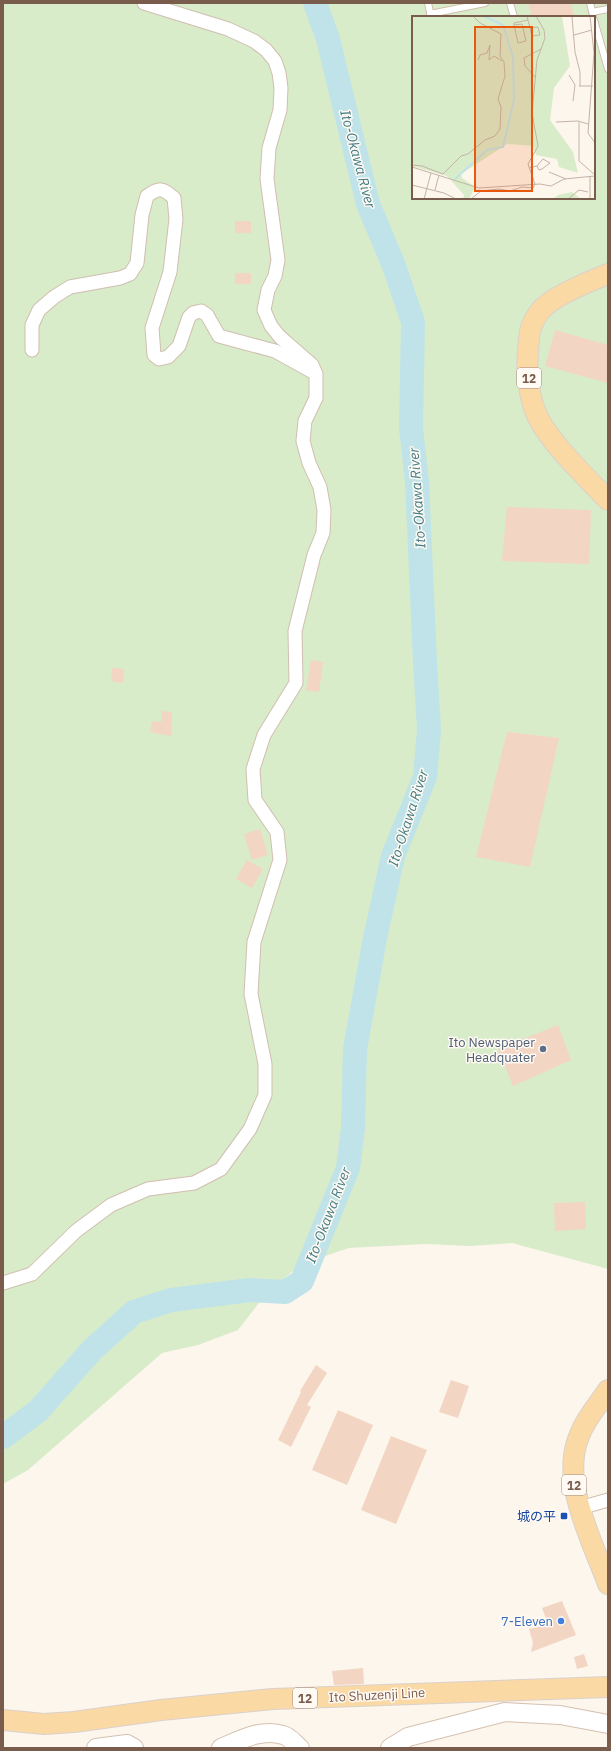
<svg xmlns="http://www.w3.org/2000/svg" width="611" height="1751" viewBox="0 0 611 1751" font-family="'IBM Plex Sans','Noto Sans JP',sans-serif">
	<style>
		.green { fill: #d8ecc9; fill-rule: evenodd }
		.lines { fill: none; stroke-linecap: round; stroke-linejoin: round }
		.river { stroke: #bfe3e8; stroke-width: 24 }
		.building { fill: #f3d5c3 }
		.lane-casing { stroke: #d1beb0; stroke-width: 8 }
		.street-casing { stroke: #d1beb0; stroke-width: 15 }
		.secondary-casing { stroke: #d6c0b0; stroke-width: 20 }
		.primary-casing { stroke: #dad1cd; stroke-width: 22 }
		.lane { stroke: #fff; stroke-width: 6 }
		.street { stroke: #fff; stroke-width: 13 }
		.secondary { stroke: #fff; stroke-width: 18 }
		.primary { stroke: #fbd9a5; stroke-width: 20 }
		.service-dot { fill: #5c6f8a; stroke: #fffaf3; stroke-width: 1.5 }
		.transit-dot { fill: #1a4fb4; stroke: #fffaf3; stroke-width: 1.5 }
		.shop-dot { fill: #3f7fe0; stroke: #fffaf3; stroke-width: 1.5 }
		.labels { text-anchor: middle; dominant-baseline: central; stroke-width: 3; stroke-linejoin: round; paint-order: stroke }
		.shield { fill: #fffaf3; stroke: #a28b7f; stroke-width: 1 }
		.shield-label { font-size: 12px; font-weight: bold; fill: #7a5c4d }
		.service-label { font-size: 13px; fill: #4e5e75; stroke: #fffaf3; text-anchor: end }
		.transit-label { font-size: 13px; fill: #164399; stroke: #fffaf3; text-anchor: end }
		.shop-label { font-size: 13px; fill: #366cbe; stroke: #fffaf3; text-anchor: end }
		.street-label { font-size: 13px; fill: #7a5c4d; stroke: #fffaf3 }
		.water-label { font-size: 14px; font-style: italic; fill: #437c86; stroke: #fffaf3 }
		.inset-river { fill: none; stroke: #bfe3e8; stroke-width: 2 }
		.inset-road { fill: none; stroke: #c5b3a7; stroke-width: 1 }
		.view { fill: #e8590c; fill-opacity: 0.15; stroke: #e8590c; stroke-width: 2 }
		.inset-edge { fill: none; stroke: #7a5c4d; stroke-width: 2 }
	</style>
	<rect width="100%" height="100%" fill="#fdf6ec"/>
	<path class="green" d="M3,3H608V1269L512,1243L471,1246L425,1244L349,1248L301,1264L265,1295L238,1330L198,1345L162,1353L28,1470L3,1484ZM413,17H594V198H413Z"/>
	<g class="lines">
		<path class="river" d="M3,1437L38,1411L92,1350L134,1312L171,1300L250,1290L285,1292L302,1281L348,1168L353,1128L355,1049L375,938L393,856L425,777L429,730L425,662L417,482L411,428L413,322L394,266L368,204L328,39L315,3"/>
	</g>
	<path class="building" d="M528,3H571L574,17H532Z
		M235,221H251V233H235Z
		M235,273H251V284H235Z
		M555,330L608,345V383L545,366Z
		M507,507L591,510L589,564L502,561Z
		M311,660L323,662L319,692L306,690Z
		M112,668L124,669L123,683L111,681Z
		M162,711L172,712L171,736L150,732L152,721L161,722Z
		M507,732L559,738L530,867L476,857Z
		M260,829L268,855L252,860L244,834Z
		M247,860L263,869L252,888L236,879Z
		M558,1025L571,1060L513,1086L498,1049Z
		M585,1202L586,1229L555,1231L554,1203Z
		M316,1365L327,1373L307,1405L311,1407L291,1447L278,1440L301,1392L300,1391Z
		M451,1380L469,1386L458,1418L439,1412Z
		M338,1410L373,1425L347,1485L312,1470Z
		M391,1436L427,1450L396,1524L361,1510Z
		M562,1601L576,1635L531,1652L533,1643L529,1629L548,1624L542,1608Z
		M584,1654L588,1666L577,1669L574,1657Z
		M363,1668L364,1684L334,1685L332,1671Z"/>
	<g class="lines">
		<g class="lane-casing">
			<path id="lane" d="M428,3L431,17
				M510,3L514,17
				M590,3L593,15
				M592,12L608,9
				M430,14L485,3
				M594,20L608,69"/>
		</g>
		<g class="street-casing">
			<path id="street" d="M32,350V325L39,310L54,297L70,287L120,278L130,274L137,263L142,215L147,196C160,187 162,188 174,198L176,219L170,272L152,328L154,355L159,359L168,357L179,346L189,317L193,313L201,311L207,315L219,336L275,351L313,372
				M3,1283L32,1274L76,1231L111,1205L148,1189L194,1183L221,1169L250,1129L265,1095V1064L251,994L254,942L280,860L277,832L255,800L253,769L264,735L296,683L295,631L314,555L323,533L324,510L320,487L309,463L303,441L305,421L316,398V374L312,365L280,337L271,326L264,310L268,290L275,276L278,260L267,179L269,148L280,110L281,88L279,73L275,61L266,50L254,41L228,29L144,3
				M580,1508L608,1500"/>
		</g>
		<g class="secondary-casing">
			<path id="secondary" d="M96,1748L127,1744L134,1748
				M221,1748C240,1740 262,1728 283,1735C289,1736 295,1744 300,1748
				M390,1748L408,1737L505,1712L560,1715L608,1724"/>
		</g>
		<g class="primary-casing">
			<path id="primary" d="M608,274C590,281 553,296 541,310C529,325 529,334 528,352C526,369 529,397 536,413C547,440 587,478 608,500
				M608,1390C599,1404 586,1418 580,1434C559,1480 592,1540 608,1584
				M3,1720L44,1724L74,1722L161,1710L273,1699L608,1687"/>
		</g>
		<use href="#lane" class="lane"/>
		<use href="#street" class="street"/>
		<use href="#secondary" class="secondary"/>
		<use href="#primary" class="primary"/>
	</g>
	<circle class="service-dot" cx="543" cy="1049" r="4"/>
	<rect class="transit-dot" x="560" y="1512" width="8" height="8" rx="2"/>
	<circle class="shop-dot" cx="561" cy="1621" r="4"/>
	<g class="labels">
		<g class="shield">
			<rect x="517" y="368" width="24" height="20" rx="3"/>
			<rect x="562" y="1475" width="24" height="20" rx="3"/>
			<rect x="293" y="1688" width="24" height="20" rx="3"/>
		</g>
		<g class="shield-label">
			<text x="529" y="378">12</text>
			<text x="574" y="1485">12</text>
			<text x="305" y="1698">12</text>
		</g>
		<g class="service-label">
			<text x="535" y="1042">Ito Newspaper<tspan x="535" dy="15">Headquater</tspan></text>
		</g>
		<g class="transit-label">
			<text x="556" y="1516">城の平</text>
		</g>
		<g class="shop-label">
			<text x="553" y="1621">7-Eleven</text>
		</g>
		<g class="street-label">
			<text transform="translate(377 1695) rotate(-3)">Ito Shuzenji Line</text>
		</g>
		<g class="water-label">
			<text transform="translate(358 159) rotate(75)">Ito-Okawa River</text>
			<text transform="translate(417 498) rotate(-94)">Ito-Okawa River</text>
			<text transform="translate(408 818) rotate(-72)">Ito-Okawa River</text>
			<text transform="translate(328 1215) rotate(-69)">Ito-Okawa River</text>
		</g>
	</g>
	<g transform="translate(412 16)">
		<rect width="183" height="183" fill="#fdf6ec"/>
		<path d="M0,0H150L158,50L142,72L138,104L161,136L166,157L147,151L145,143L124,139L121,130L95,128L49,158L50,162L63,171L57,183H51L52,179L35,160L0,150ZM160,176L169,183H141L146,179Z" fill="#d8ecc9"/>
		<path class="inset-river" d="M43,163L75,134L91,131L102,84L101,41L91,9L72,0"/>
		<path class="inset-road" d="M115,0L120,20L128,19L126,11L118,12M178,0L182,37L176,117L183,127M160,1L163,36L168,56V70M110,8L114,25L106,27L102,9ZM102,9V7L116,4M162,19L180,14M66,44L68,39L75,37L78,29L77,44L82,40L90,45M157,59L163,69L161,85M124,62L113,50L112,42L129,33M167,70H181M144,106L166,105L176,108M167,106V145L183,159M0,149L10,150L31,158L49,140L56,138L73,124L83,120L88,113L89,91L86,83L93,60L92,46L88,40L89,18L68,7L61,0M0,151L67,172L128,168L139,170L152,163L183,160M117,152L125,150L131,143L138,147L130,153L127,154L125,150M137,156L154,163M123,168L116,148L126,130L120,97L125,44L133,22L132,14L124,0M0,169L32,177L44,183M23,174L27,159M12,183L19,157M59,183L69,175L87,173L98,175L110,171L121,172L123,168M156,183L167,174L176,176M178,183V160"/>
		<path class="view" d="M63,11H120V175H63Z"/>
		<rect width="183" height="183" class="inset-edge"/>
	</g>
	<rect width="611" height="1751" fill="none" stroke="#7a5c4d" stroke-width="8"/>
</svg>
